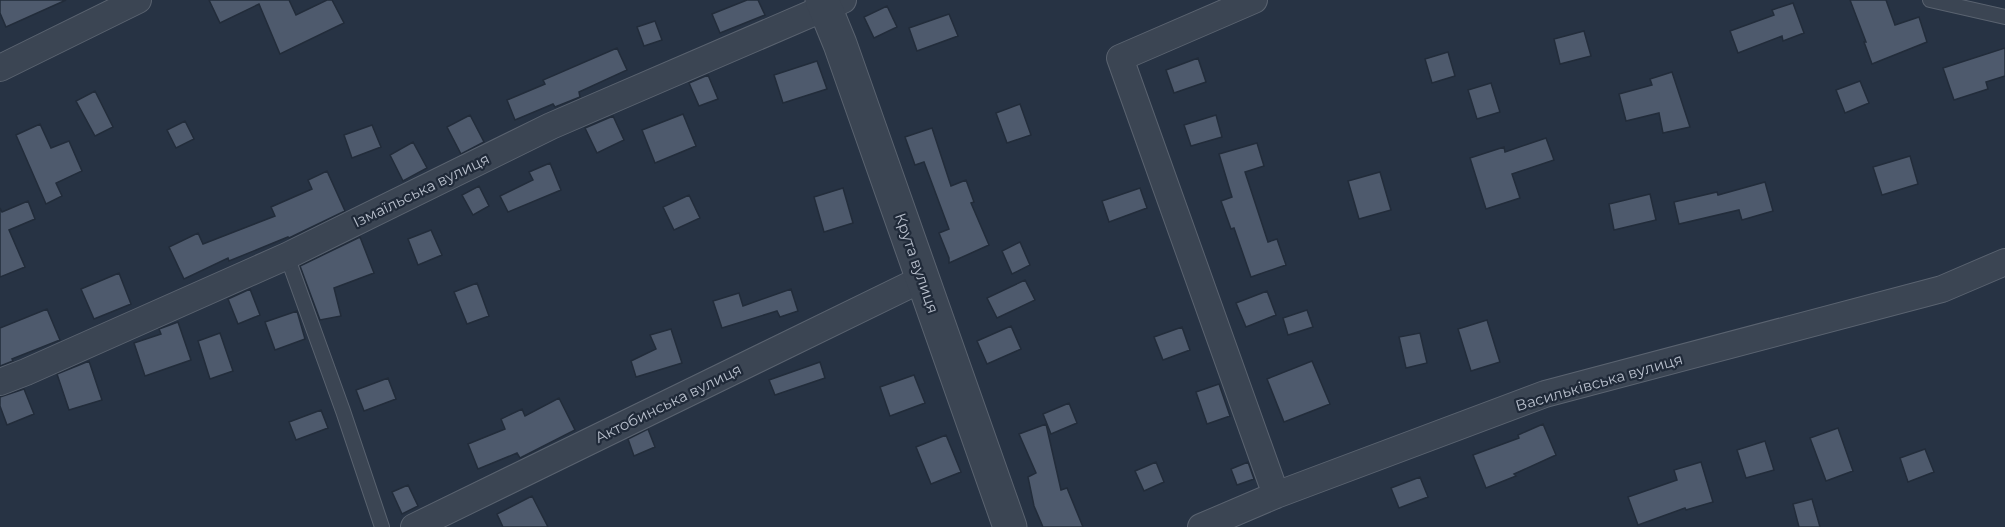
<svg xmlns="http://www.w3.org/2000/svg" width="2005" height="527" viewBox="0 0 2005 527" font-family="Montserrat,sans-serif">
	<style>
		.building { fill: #4e5a6d; stroke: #222c3a; stroke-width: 1.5 }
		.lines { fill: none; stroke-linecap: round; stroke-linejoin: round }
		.service-casing { stroke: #5a6370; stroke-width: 16 }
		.minor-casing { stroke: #5a6370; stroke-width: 28 }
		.tertiary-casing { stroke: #5a6370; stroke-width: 35 }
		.service { stroke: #3b4553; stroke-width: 14 }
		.minor { stroke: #3b4553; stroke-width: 26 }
		.tertiary { stroke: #3b4553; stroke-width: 33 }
		.labels { text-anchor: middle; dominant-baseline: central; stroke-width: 4.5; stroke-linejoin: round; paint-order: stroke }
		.street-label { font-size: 15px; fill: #b9c0cd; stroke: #202a39 }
	</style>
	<rect width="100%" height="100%" fill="#273344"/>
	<path class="building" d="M0,0H66L6,27L0,13Z
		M209,0H289L296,15L327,0H332L344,23L280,54L259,4L220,23Z
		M747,0H758L765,15L720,33L712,14Z
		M1850,0H1886L1895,25L1919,17L1927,42L1872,64L1864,42H1866Z
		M1793,3L1804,33L1783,41L1782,36L1738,53L1730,31L1774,15L1772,10Z
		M887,6L897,27L874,38L864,17Z
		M949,14L958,36L917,51L909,28Z
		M655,21L662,40L644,46L637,27Z
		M1584,31L1591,56L1560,64L1554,39Z
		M617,48L627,70L579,92L580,97L555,107L553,104L515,120L507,100L545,84L543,80Z
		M2005,48V76L1986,82L1988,89L1954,100L1943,68Z
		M1448,52L1455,76L1432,83L1425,59Z
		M1198,58L1206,82L1174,93L1166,70Z
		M817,61L827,89L783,103L774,75Z
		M1672,72L1690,127L1663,133L1659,113L1626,121L1619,94L1652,85L1650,79Z
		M708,75L718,99L699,106L689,83Z
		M1860,81L1869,103L1845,113L1836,90Z
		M1491,83L1500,112L1477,119L1468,90Z
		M95,91L113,127L95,136L76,101Z
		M1020,104L1031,135L1007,143L996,113Z
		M683,114L696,146L655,163L642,130Z
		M470,115L484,142L461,154L447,127Z
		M1216,115L1222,137L1191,146L1184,125Z
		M613,116L624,140L597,153L585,128Z
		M185,121L194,139L176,148L167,130Z
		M40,124L51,148L69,141L82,171L56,183L62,196L46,204L16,135Z
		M372,125L381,147L352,158L344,135Z
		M932,128L951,186L966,180L974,202L971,203L989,245L949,263V258L939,233L949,229L924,162L915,165L905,137Z
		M1546,138L1554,160L1512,174L1520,198L1486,209L1470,158L1504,147L1505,152Z
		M413,142L427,168L403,181L390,155Z
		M1257,143L1264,166L1245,172L1268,242L1277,239L1286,265L1251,277L1234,228L1231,229L1221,201L1232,197L1219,154Z
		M1910,156L1918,184L1882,195L1873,167Z
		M550,163L561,190L508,212L500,196L533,180L529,172Z
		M327,171L345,211L289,238L288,237L229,261L228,258L184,279L169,247L198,233L203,244L275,216L271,207L312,189L308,180Z
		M1380,172L1391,210L1359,219L1348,181Z
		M1765,182L1773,211L1742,220L1739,210L1679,224L1674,202L1717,192L1718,195Z
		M479,186L489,206L473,215L462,195Z
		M843,188L853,223L824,232L814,197Z
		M1140,188L1147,208L1109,222L1102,201Z
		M1650,194L1656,220L1614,230L1609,204Z
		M689,195L700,218L674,230L663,207Z
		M28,201L35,219L9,230L25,267L0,277V208L2,212Z
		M431,230L442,255L418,265L408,239Z
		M360,237L374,273L334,288L341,316L320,320L300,266Z
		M1020,242L1030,265L1012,274L1002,251Z
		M119,273L131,304L94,319L81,289Z
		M1025,280L1035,300L997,318L987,298Z
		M477,283L489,316L467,324L454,292Z
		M250,289L260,315L238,324L228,299Z
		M791,289L798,311L780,317L777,311L722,328L713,301L739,293L743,306Z
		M1267,291L1276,315L1246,327L1236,303Z
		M47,309L60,340L12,359L13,361L0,366V328Z
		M1307,310L1313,327L1288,335L1283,318Z
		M297,311L305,339L275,350L265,322Z
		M1487,320L1500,362L1471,371L1458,329Z
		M178,322L191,360L145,376L134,343L161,334L159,329Z
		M1011,326L1021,349L987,364L977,341Z
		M1182,327L1190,350L1163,360L1154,337Z
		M671,329L682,363L636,377L631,361L656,349L650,335Z
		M220,333L233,371L210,379L198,341Z
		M1420,333L1427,363L1406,368L1399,337Z
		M89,361L102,400L69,410L57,374Z
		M1312,361L1330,404L1284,422L1267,379Z
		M820,362L825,378L775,395L769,380Z
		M914,375L925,403L890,416L880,387Z
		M388,378L396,399L364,411L356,390Z
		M1219,384L1230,416L1207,424L1196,392Z
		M24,389L34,414L7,425L0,406V397Z
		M559,398L575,430L520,458L517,453L478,469L468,444L505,429L501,419L522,409L525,416Z
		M1069,403L1077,423L1051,434L1043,414Z
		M321,410L328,428L296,440L289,422Z
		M1046,424L1061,490L1067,488L1083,527H1043L1034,506L1028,477L1036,473L1019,434Z
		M1543,424L1556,455L1514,474L1516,476L1486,488L1473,455L1519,438L1518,435Z
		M1838,428L1853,471L1826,481L1810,438Z
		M648,429L655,447L634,456L628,439Z
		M946,435L961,472L931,484L916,447Z
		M1765,441L1774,470L1746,478L1737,450Z
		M1925,449L1934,472L1908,482L1900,458Z
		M1156,462L1164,482L1144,491L1135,471Z
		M1248,462L1254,479L1237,485L1231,469Z
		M1701,462L1713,502L1686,510L1685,508L1638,525L1628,497L1677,480L1674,470Z
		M1420,477L1428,497L1399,508L1391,488Z
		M408,485L418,506L402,514L392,492Z
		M532,496L548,527H503L497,514Z
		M1812,499L1820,527H1799L1793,504Z"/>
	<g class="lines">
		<g class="service-casing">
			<path id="service" d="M1930,0L2005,17
				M287,256L343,411L382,527"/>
		</g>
		<g class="minor-casing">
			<path id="minor" d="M1254,0L1120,58L1276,495
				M0,68L138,0
				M0,382L26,372L287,256L551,126L843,0
				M414,527L922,279
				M1201,527L1276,495L1545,394L1942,289L2005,262"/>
		</g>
		<g class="tertiary-casing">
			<path id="tertiary" d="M822,0L840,44L1010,527"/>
		</g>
		<use href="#service" class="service"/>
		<use href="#minor" class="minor"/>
		<use href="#tertiary" class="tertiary"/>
	</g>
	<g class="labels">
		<g class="street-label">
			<text transform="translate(421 190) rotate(-26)">Ізмаїльська вулиця</text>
			<text transform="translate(917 263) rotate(71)">Крута вулиця</text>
			<text transform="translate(1599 382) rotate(-16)">Васильківська вулиця</text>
			<text transform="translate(668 403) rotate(-26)">Актобинська вулиця</text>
		</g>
	</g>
</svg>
